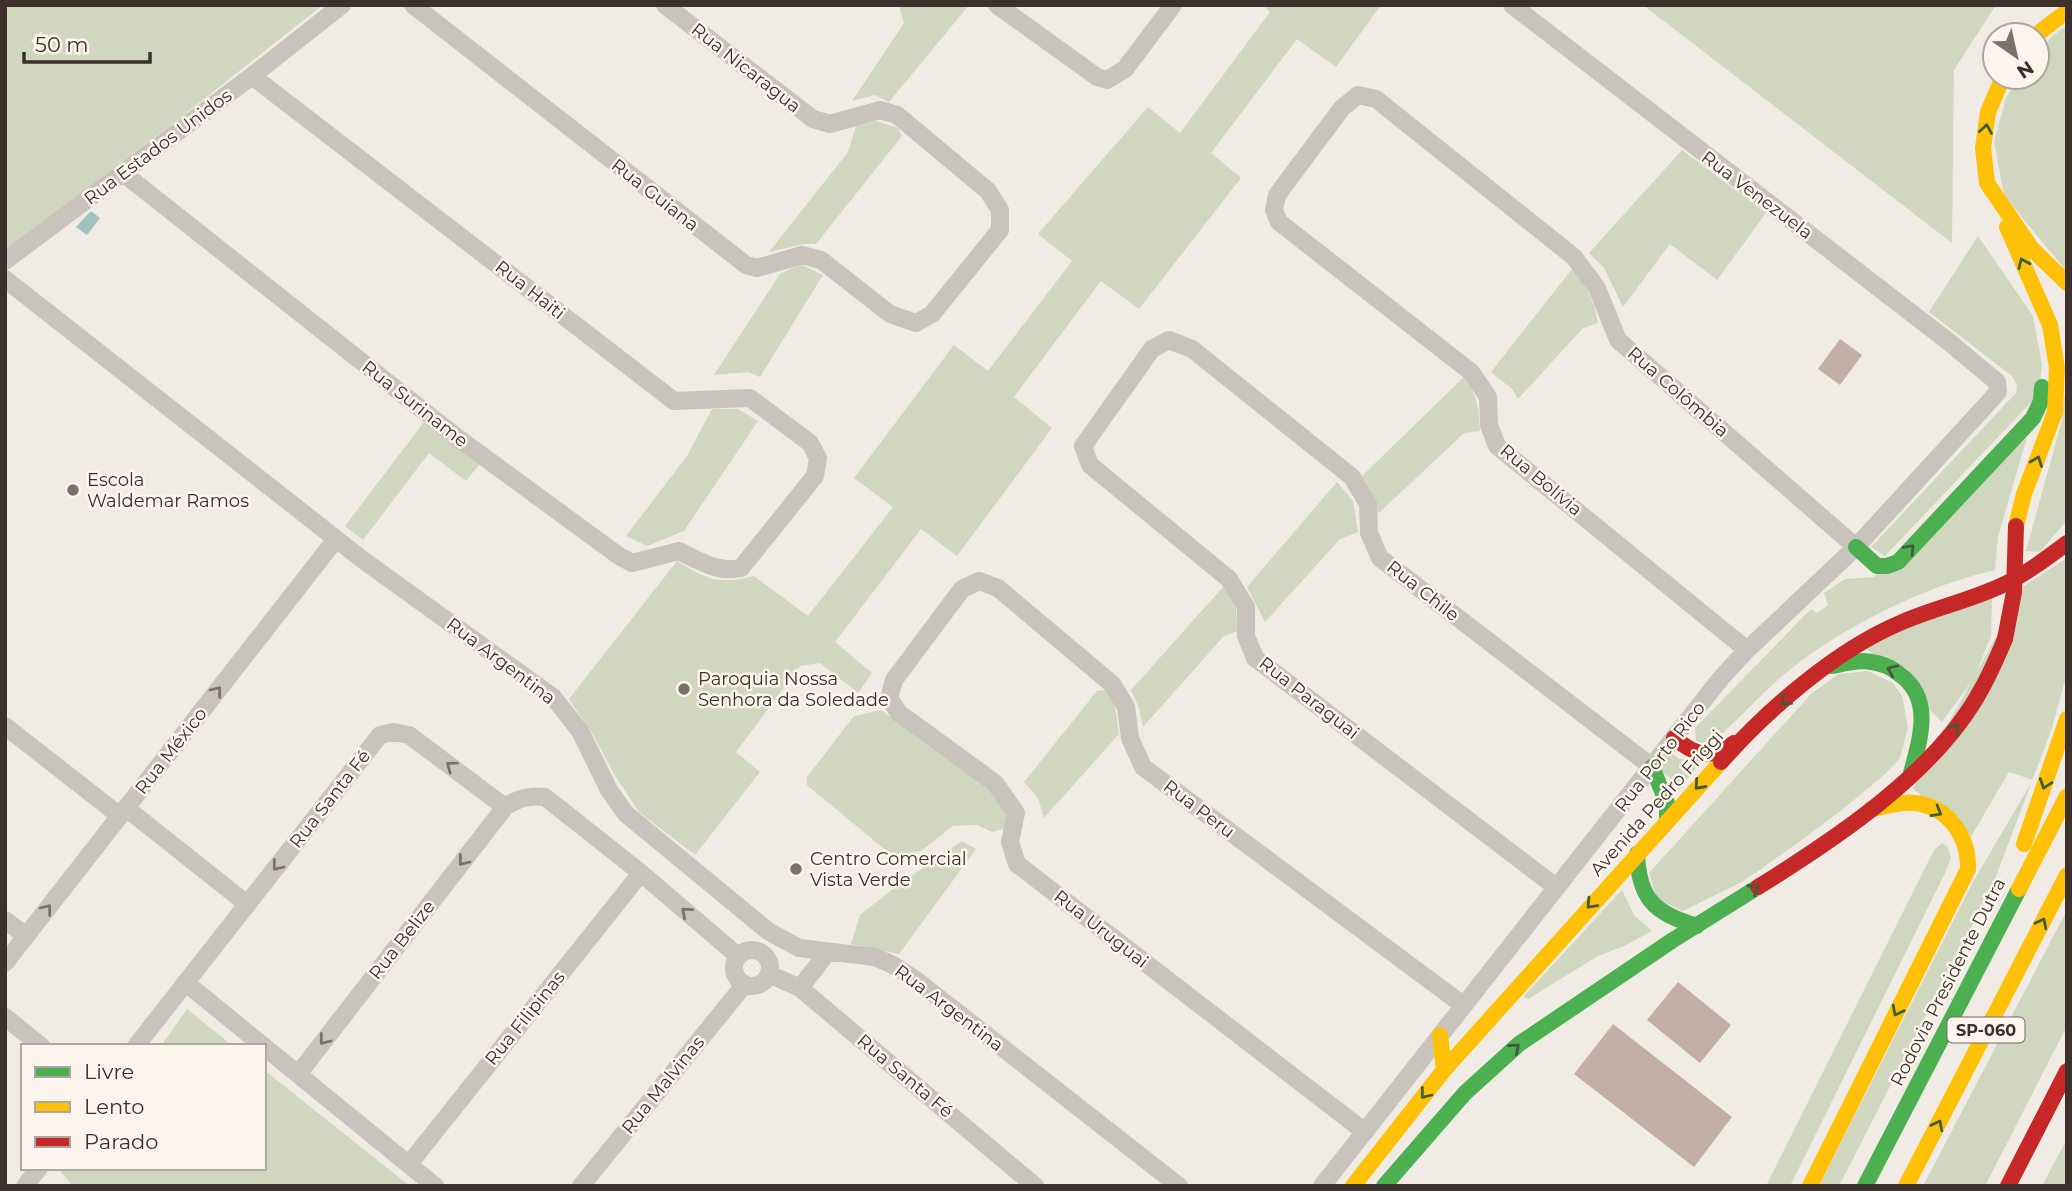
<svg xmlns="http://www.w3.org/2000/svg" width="2072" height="1191" viewBox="0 0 2072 1191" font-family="Montserrat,sans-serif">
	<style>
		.green { fill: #d1d6bf }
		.water { fill: #a1c2c1 }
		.building { fill: #c3afa7 }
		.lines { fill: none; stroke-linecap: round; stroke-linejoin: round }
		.street { stroke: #c9c3be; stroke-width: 18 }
		.fast { stroke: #4caf50; stroke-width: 16 }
		.slow { stroke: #ffc107; stroke-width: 16 }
		.jam { stroke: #c62828; stroke-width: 16 }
		.jam-bridge { stroke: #c62828; stroke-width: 16 }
		.oneway { stroke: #415c38 }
		.oneway2 { stroke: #7b726d }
		.poi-dot { fill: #7a716c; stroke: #fbf5ee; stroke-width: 2.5 }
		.labels { text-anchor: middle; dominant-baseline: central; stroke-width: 5; stroke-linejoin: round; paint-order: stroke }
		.shield { fill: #fbf5ee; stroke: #756b66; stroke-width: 2 }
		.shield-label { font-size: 16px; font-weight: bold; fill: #3b302b }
		.street-label { font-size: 18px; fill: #3b302b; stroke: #fbf5ee }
		.poi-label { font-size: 18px; fill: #3b302b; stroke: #fbf5ee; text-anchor: start }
	</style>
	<rect width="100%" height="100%" fill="#f0ebe5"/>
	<path class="green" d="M5,5H323L185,114L5,251Z
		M899,5H969L889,102L875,95L852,101L904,23Z
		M1263,5H1381L1336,67L1297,39L1211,153L1241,178L1139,309L1101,281L1014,397L1052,428L957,556L921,529L835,642L872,673L858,693L820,663L800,666L736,752L760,772L695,855L639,812L614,774L594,736L569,699L677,561C708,580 718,585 754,576L808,616L893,507L854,478L954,345L988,371L1072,261L1038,234L1148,107L1180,133L1270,12Z
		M1643,5H1996L1954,70L1952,243Z
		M2067,26V272L2004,195L1994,141L2006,98L2021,77H2037C2037,51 2044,40 2067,26Z
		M876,121L898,128L902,136L816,244H805L769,252L848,152L856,126Z
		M1682,150L1766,213L1717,280L1670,244L1623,307L1604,268L1589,253Z
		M1978,236L2033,316L2042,365L2038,395L1885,556L1871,547L2016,393L2017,385L2012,376L1929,312Z
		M800,264L823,275L760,377L748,372L714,375L780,274Z
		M1572,269C1587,285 1594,302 1598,323L1583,328L1518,399L1512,389L1491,372Z
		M2067,371V520L2040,552L2026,551L2062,420Z
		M1464,377C1477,393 1479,410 1480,431L1464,433L1379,513L1369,488L1362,476Z
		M712,409H738L758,421L684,531L647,546L626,536L687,456Z
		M427,418L483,460L466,481L429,453L363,540L345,526Z
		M2027,437L1998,537L1995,570C1928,585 1846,625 1792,668C1765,689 1743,715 1717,738L1704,744L1696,741L1695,728L1811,609L1817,613L1828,605L1824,593L1845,579L1874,577Z
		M1337,482L1353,501L1358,532L1340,539L1265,622L1247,587Z
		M2067,558V673L2052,728L1992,887L1839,1186H1819L1974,880L2033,780L2009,772L1969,840L1913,788L2024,586Z
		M1224,586L1235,601L1238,631L1224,636L1143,727L1139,708L1131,690Z
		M1992,593L1991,636L1974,678L1942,722L1864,646Z
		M1868,671L1893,683L1902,696L1908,727L1900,758L1885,774L1847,806L1795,845L1742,882L1683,911L1657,899L1649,873L1812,693L1839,674Z
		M1105,690L1114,699L1119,734L1044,818L1038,798L1024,782L1097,691Z
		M881,710L996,793L1009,811L1005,828L992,832L977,825L953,826L921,851L903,855L888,852L807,785V777L854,716Z
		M1672,753L1679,759L1701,762L1676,793C1675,780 1670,777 1659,771Z
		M962,841L976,849L899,954L851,944L860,915L898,885Z
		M1942,843L1948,847L1951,858L1945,873L1790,1186H1766L1934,850Z
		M1622,890L1634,915L1652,931L1624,946L1598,956L1528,999L1524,996Z
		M2067,910V1026L1985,1186H1923Z
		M187,1009L233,1046H161Z
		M264,1070L410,1186H73L60,1171L62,1168H264Z
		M2067,1139V1186H2042Z"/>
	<path class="water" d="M91,211L100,218L87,235L76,227Z"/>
	<path class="building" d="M1840,339L1862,355L1840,385L1818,369Z
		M1678,982L1731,1025L1700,1063L1647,1020Z
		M1613,1024L1732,1117L1694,1167L1574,1074Z"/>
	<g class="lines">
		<path class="street" d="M413,5L746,265L757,268L802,255L821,260L890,314L916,323L932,314L1000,230V210L988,191L897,115L880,110L830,124L813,119L665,5
			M997,5L1097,77L1107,80L1125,69L1173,5
			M123,173L458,438L619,556L632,563L679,551C700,561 717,573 741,568L815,476L818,458L810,443L750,398L674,401L252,76
			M5,261L252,76L342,5
			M5,279L363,560L553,697L580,731L609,790L626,814L768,931L799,948L875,957L893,965L916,980L1179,1186
			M1747,650L1497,446L1489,425L1488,397L1471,372L1279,222L1274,210L1277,195L1342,108L1358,95L1376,99L1574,257L1597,288L1618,340L1856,547
			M5,726L120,816
			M126,808L247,904
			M1556,887L1255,658L1246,636V607L1229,579L1090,465L1083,446L1152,349L1169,340L1192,349L1352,477L1368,504L1369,533L1380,558L1652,767
			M5,920L26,936
			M734 968a18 18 0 1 1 36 0a18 18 0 1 1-36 0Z
			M5,963L336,539
			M769,974L800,988L1035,1186
			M186,983L435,1186
			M800,988L827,953
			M5,1017L41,1046
			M136,1046L380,735L393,732L409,735L505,807
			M299,1073L505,807C519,798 529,795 545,797L641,873L738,956
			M1365,1132L1017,864L1010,842L1016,813L995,783L899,713L889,698L894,680L962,589L979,581L998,588L1112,684L1126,707L1130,738L1143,767L1463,1005
			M409,1164L641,873
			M25,1186L39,1168
			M581,1186L745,984
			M1322,1186L1721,678L1747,650L1856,547L1998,392L1997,382L1949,342L1512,5"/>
		<path class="fast" d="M1856,547L1877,566H1887L1898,562L2033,418L2041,401L2042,387
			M1832,666C1842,664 1854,661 1864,661C1877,662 1890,666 1899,674C1934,698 1920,739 1911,773
			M1652,767L1667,803V821
			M1637,854C1639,899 1654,913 1697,926
			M1384,1186L1465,1093L1519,1044L1673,940L1758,887
			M1865,1186L2019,889"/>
		<path class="slow" d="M2036,35L2067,11
			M2003,77L1988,112L1983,148L1987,183L2032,249L2067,283
			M2007,227L2050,325L2057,368L2055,412L2024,494L2016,526
			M2024,844L2067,719
			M2019,889L2067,796
			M1440,1035L1444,1070
			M1353,1186L1444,1070L1721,762
			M1810,1186L1968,869C1969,837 1949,807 1915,803C1900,801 1885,807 1871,809
			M1906,1186L2067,875"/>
		<path class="jam" d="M1674,738C1697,756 1709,760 1734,743
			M1721,762C1767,710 1836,650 1900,623C1934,608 1972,600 2005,584C2027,573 2047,558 2067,543
			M1758,887C1837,838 1938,771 1982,688C1991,672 1998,655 2005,639
			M2008,1186L2067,1071"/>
		<path class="jam-bridge" d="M2005,639L2014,592L2016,526"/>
	</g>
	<defs><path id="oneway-chevron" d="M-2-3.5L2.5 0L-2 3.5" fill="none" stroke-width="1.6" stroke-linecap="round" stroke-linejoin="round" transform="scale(1.75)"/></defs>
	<g class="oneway">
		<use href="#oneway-chevron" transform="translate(1986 129) rotate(-81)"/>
		<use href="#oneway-chevron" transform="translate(2023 263) rotate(-114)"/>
		<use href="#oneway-chevron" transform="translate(2037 461) rotate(-69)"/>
		<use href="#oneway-chevron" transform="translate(1910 549) rotate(-47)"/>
		<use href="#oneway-chevron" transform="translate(1892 670) rotate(-156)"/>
		<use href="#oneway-chevron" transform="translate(1785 701) rotate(140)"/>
		<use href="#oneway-chevron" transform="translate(1955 728) rotate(-52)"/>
		<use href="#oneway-chevron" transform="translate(2045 784) rotate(109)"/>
		<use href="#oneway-chevron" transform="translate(1699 785) rotate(132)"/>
		<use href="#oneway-chevron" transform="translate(1937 812) rotate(30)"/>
		<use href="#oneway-chevron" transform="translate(1754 889) rotate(-33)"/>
		<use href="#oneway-chevron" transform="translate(1591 904) rotate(133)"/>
		<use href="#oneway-chevron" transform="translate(2042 923) rotate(-63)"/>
		<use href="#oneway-chevron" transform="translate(1897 1011) rotate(117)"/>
		<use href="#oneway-chevron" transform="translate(1515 1048) rotate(-40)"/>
		<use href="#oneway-chevron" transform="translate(1425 1094) rotate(128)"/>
		<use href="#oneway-chevron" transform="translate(1938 1125) rotate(-63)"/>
	</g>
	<g class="oneway2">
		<use href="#oneway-chevron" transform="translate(217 691) rotate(-52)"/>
		<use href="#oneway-chevron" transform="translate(451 766) rotate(-143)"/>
		<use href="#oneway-chevron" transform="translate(463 861) rotate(128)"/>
		<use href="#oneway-chevron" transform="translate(277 866) rotate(128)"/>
		<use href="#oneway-chevron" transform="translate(47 909) rotate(-52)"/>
		<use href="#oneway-chevron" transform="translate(686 912) rotate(-139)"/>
		<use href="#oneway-chevron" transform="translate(324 1040) rotate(128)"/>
	</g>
	<g class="poi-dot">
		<circle cx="73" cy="490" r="7"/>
		<circle cx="684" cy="689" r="7"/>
		<circle cx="796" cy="869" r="7"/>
	</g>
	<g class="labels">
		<rect class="shield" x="1947.5" y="1017.5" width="77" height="25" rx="5"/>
		<g class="shield-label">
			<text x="1986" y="1030">SP-060</text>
		</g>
		<g class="street-label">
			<text transform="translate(746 68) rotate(38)">Rua Nicaragua</text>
			<text transform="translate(158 147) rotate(-37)">Rua Estados Unidos</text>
			<text transform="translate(655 195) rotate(38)">Rua Guiana</text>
			<text transform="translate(1757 195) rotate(37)">Rua Venezuela</text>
			<text transform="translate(530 290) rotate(38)">Rua Haiti</text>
			<text transform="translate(1678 392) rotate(41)">Rua Colômbia</text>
			<text transform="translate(415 404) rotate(38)">Rua Suriname</text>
			<text transform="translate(1541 480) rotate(40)">Rua Bolívia</text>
			<text transform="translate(1423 591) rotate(38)">Rua Chile</text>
			<text transform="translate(501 661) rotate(37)">Rua Argentina</text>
			<text transform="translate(1309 698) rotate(38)">Rua Paraguai</text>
			<text transform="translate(171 751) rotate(-52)">Rua México</text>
			<text transform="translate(1660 757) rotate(-52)">Rua Porto Rico</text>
			<text transform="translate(330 799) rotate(-52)">Rua Santa Fé</text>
			<text transform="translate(1657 803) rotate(-48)">Avenida Pedro Friggi</text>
			<text transform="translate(1199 809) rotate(37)">Rua Peru</text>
			<text transform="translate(1101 929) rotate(38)">Rua Uruguai</text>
			<text transform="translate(402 940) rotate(-52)">Rua Belize</text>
			<text transform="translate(1948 982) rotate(-63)">Rodovia Presidente Dutra</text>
			<text transform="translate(949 1008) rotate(37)">Rua Argentina</text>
			<text transform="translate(525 1018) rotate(-51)">Rua Filipinas</text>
			<text transform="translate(905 1076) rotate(40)">Rua Santa Fé</text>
			<text transform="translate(663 1085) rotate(-51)">Rua Malvinas</text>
		</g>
		<g class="poi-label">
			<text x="87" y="480">Escola<tspan x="87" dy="21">Waldemar Ramos</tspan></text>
			<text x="698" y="679">Paroquia Nossa<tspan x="698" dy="21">Senhora da Soledade</tspan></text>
			<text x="810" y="859">Centro Comercial<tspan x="810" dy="21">Vista Verde</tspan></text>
		</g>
	</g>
	<rect width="2072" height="1191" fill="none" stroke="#3b302b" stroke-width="14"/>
	<rect x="21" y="1044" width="245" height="126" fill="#fbf5ee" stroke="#aea6a0" stroke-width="2"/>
	<rect x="35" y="1067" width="35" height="10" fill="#4caf50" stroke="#aea6a0" stroke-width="2"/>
	<text x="84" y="1079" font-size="21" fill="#3b302b">Livre</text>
	<rect x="35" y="1102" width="35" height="10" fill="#ffc107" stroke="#aea6a0" stroke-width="2"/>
	<text x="84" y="1114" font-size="21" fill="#3b302b">Lento</text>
	<rect x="35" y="1137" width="35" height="10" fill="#c62828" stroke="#aea6a0" stroke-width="2"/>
	<text x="84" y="1149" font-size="21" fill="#3b302b">Parado</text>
	<g transform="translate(2016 56) rotate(146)"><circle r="33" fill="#fbf5ee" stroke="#aea6a0" stroke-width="2"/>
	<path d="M0-5L12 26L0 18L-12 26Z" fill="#7a716c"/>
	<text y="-10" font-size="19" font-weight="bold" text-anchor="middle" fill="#3b302b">N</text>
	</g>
	<path d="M24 52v10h126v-10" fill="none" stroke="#3b302b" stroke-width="3.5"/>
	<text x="35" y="52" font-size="21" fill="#3b302b" stroke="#fbf5ee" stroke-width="5" paint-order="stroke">50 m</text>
</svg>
